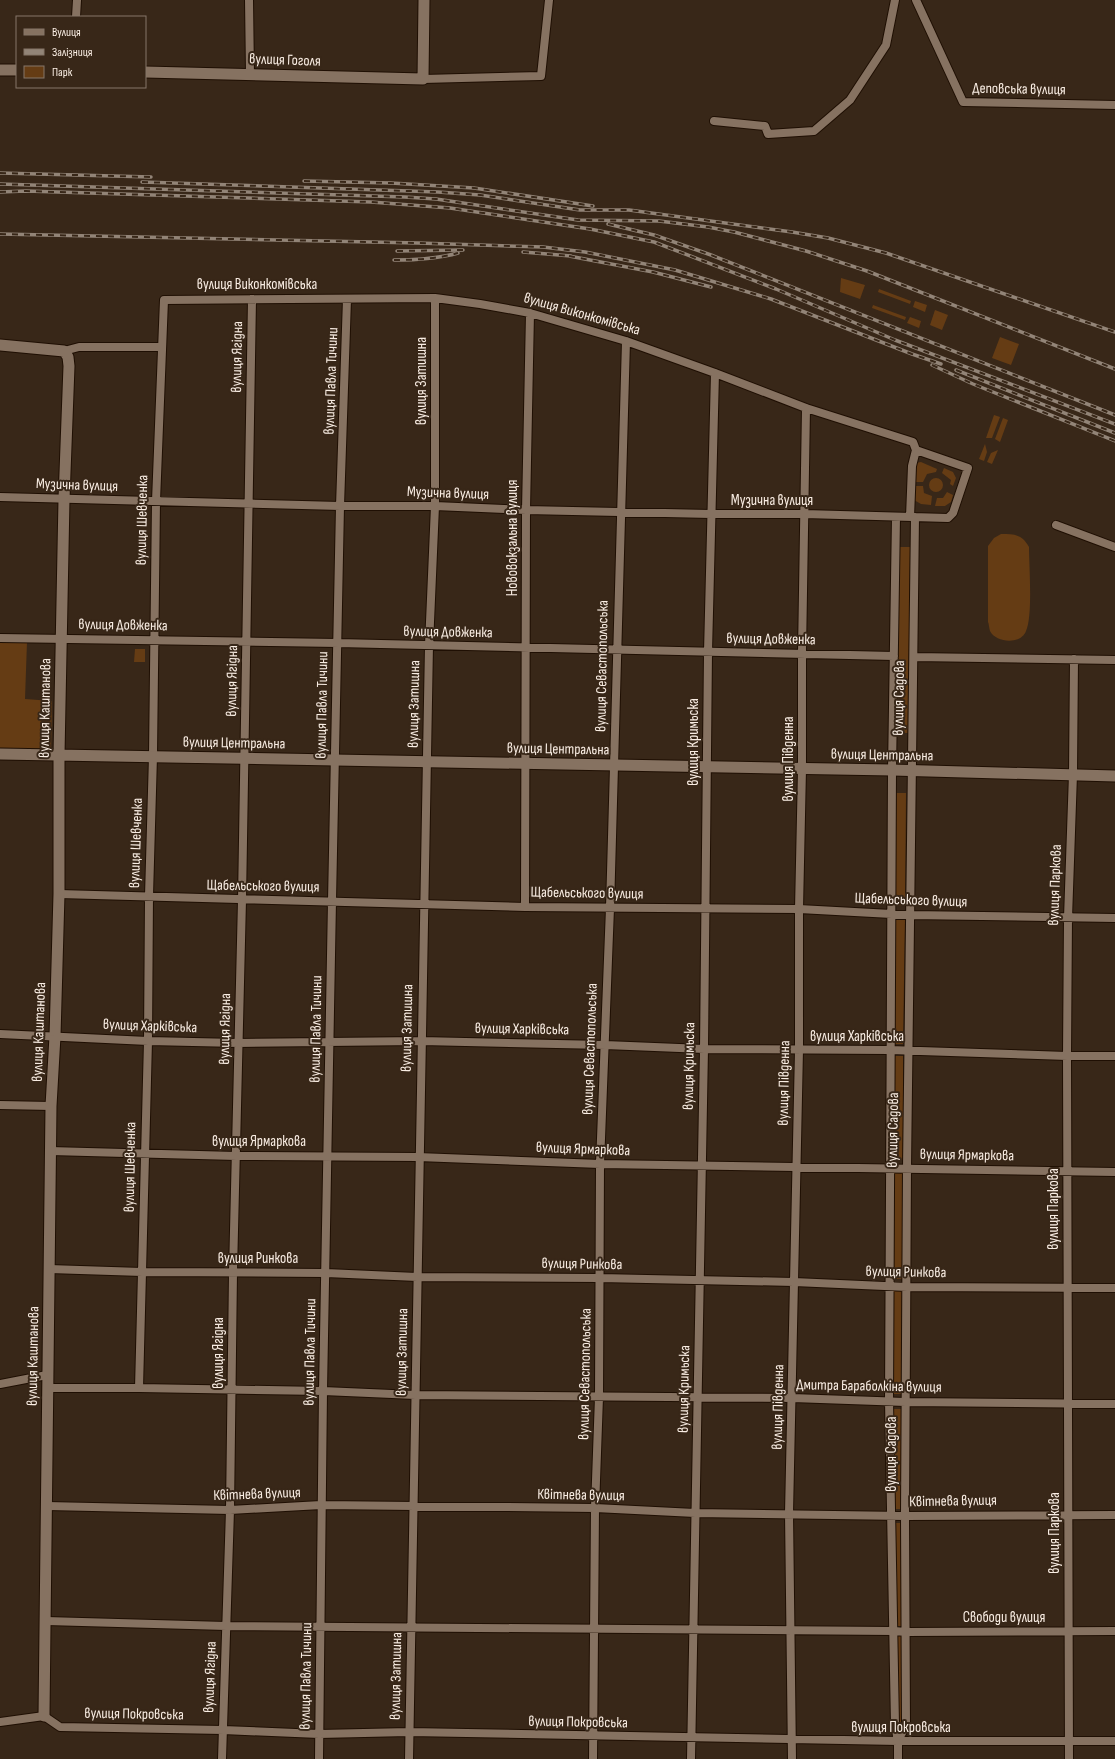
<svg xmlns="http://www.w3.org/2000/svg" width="1115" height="1759" viewBox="0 0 1115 1759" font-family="'Sofia Sans Condensed',sans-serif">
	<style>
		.green { fill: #653c14 }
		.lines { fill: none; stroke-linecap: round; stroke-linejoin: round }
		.street-casing { stroke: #1f0f03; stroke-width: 10 }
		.secondary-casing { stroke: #1f0f03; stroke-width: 13 }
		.street { stroke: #867261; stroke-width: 8 }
		.secondary { stroke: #867261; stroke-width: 11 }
		.rail-casing { stroke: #928477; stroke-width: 3.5 }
		.rail { stroke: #382718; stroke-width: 2; stroke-dasharray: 6; stroke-linecap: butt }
		.labels { text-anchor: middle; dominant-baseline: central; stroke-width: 4; stroke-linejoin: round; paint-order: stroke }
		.street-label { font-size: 15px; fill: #f9ede3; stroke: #382718 }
	</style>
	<rect width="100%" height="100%" fill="#382718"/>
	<path class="green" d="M841,278L865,285L860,299L840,292Z
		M879,289L911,301L910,304L878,292Z
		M915,301L927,305L925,312L913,307Z
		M873,305L906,317L905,320L872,308Z
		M935,310L948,315L942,330L930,325Z
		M910,317L921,321L919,328L907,323Z
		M1000,337L1019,344L1011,365L992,358Z
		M994,415L1000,417L992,438H986Z
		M1003,418L1008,420L1000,442L995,439Z
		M985,444L987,452L984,461L979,459Z
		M998,450L992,464L987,462L991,453Z
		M921,462L937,469L936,472L927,474L923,482H914L916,463Z
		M944,468L953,472L956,478L953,486L950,484L951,480L942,473Z
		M929 485a7 7 0 1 1 14 0a7 7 0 1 1-14 0Z
		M914,486H923L924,493L932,496L931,505L921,504L914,500Z
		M947,492L953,495L951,502L945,506H935L937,498H943Z
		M1001,534C1014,534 1022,534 1029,547C1029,565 1033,616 1026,631C1021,645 996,643 990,631C989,628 989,624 988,622V546L994,538Z
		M899,547H910L908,733H896Z
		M0,641L27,642L25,699L52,701L51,752H0Z
		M135,649H145V662H134Z
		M895,793H906L905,906L895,905Z
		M895,918H905L903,1044H893Z
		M894,1056H903V1160H893Z
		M894,1173H903L902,1279H893Z
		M893,1289H902L901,1394H892Z
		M892,1409H901L902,1509H893Z
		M894,1523H902L903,1626H895Z
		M896,1635H904L902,1726H899Z"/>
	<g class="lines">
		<g class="street-casing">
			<path id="street" d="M249,0L250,74
				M916,0L963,102L1115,105
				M76,17L77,0
				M423,79L541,76L549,0
				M714,121L765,126L768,134L814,131L850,100L886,45L895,0
				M64,351L79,347H162
				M0,497L340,506H435L526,510L711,514H804L948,518L953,513L968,468L916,450
				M896,517L892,770L889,1401L895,1725L898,1741V1759
				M910,517L912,466L916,450
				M1056,525L1115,547
				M0,638L338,643L894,656
				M914,657L1115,660
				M59,894L525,907L799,909L910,915L1115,918
				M525,907L526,510L530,313
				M0,1034L148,1041L238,1043L421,1041L605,1045L704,1049L890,1050L1067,1056H1115
				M0,1105L51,1106
				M50,1151L236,1156L418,1157L600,1164L1115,1172
				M49,1269L142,1272L326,1273L417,1277L600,1278L794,1282L907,1287L1115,1288
				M0,1384L47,1375
				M47,1388H139L323,1391L415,1395L792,1398L905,1402L1115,1404
				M139,1388L148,1041L149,896L153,756L156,501L164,300L435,298L480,304L530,313L626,341L715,373L806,408L913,442L916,450
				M47,1506L230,1510L321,1505L595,1508L695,1513L905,1516L1115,1515
				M46,1621L226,1626L894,1631L906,1632L1115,1631
				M0,1722L44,1716L60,1727L223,1730L319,1734L409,1732L898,1741H1115
				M898,1741L906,1725L905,1516L907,1168L915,517
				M222,1759L230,1510L233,1272L242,900L252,299
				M319,1759L323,1391L332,901L340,506L347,299
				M409,1759L429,645L435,506V298
				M593,1759L595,1508L599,1397L600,1164L610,908L626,341
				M691,1759L704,1049L708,652L715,373
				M792,1759L789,1513L799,1050V909L802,769V653L806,408
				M1069,1759L1067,1056L1068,918L1073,774L1074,659"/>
		</g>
		<g class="secondary-casing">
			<path id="secondary" d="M0,70H17
				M145,72L423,79L424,0
				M0,345L64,351L68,357L69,366L64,499L59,755V894L55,1036L51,1106L44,1716
				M0,754L892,770L1115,776"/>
		</g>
		<use href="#street" class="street"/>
		<use href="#secondary" class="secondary"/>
		<g class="rail-casing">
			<path id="rail" d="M0,173L151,177
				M304,181L391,183L474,188L593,206
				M142,182L438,192L480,195L580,210H629L792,232L828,238L886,253L1115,332
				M0,184L405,197L436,199L578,220L659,221L708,227L734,232L806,251L867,271L1115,369
				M0,192L26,191L371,202L450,208L590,229L654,242L776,289L895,340L1115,424
				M608,224L654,235L711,255L1115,415
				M0,234L418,243L543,247L585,252L675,270L771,299L912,354L941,364
				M397,251L463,250
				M523,252L571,256
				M569,256L653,272L711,287
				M394,260C415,260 437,259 458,253
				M932,365L973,384L1115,441
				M956,370L1115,433"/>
		</g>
		<use href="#rail" class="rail"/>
	</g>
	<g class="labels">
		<g class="street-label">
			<text transform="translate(285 60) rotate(2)">вулиця Гоголя</text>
			<text transform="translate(1019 89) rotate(1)">Деповська вулиця</text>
			<text x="257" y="284">вулиця Виконкомівська</text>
			<text transform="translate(582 314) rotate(16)">вулиця Виконкомівська</text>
			<text transform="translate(237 357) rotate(-89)">вулиця Ягідна</text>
			<text transform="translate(331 381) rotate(-88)">вулиця Павла Тичини</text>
			<text transform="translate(421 381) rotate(-90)">вулиця Затишна</text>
			<text transform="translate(77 485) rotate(2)">Музична вулиця</text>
			<text transform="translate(448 493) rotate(2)">Музична вулиця</text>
			<text x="772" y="500">Музична вулиця</text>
			<text transform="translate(142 520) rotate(-89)">вулиця Шевченка</text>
			<text transform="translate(512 538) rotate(-90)">Нововокзальна вулиця</text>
			<text transform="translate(123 625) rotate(1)">вулиця Довженка</text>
			<text transform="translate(448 632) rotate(1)">вулиця Довженка</text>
			<text transform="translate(771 639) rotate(1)">вулиця Довженка</text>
			<text transform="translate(602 666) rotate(-89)">вулиця Севастопольська</text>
			<text transform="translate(232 681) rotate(-89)">вулиця Ягідна</text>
			<text transform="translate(899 698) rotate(-89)">вулиця Садова</text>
			<text transform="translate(414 704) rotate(-89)">вулиця Затишна</text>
			<text transform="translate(322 705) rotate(-89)">вулиця Павла Тичини</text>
			<text transform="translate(45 708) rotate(-89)">вулиця Каштанова</text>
			<text transform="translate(693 742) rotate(-90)">вулиця Кримьска</text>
			<text transform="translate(234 743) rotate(1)">вулиця Центральна</text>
			<text transform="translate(558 749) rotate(1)">вулиця Центральна</text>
			<text transform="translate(882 755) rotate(1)">вулиця Центральна</text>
			<text transform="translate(788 759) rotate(-90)">вулиця Південна</text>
			<text transform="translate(136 843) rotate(-88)">вулиця Шевченка</text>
			<text transform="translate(1055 885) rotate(-88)">вулиця Паркова</text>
			<text transform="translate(263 886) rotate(1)">Щабельського вулиця</text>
			<text transform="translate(587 893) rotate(1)">Щабельського вулиця</text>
			<text transform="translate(911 900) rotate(2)">Щабельського вулиця</text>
			<text transform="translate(150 1026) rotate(2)">вулиця Харківська</text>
			<text transform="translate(407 1028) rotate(-89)">вулиця Затишна</text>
			<text transform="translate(225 1029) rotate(-89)">вулиця Ягідна</text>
			<text transform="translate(316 1029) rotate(-89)">вулиця Павла Тичини</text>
			<text transform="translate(522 1029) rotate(1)">вулиця Харківська</text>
			<text transform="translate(39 1032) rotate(-88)">вулиця Каштанова</text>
			<text x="857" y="1036">вулиця Харківська</text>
			<text transform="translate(590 1049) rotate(-88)">вулиця Севастопольська</text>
			<text transform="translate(689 1066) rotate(-89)">вулиця Кримьска</text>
			<text transform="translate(784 1083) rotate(-89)">вулиця Південна</text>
			<text transform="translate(893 1130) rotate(-89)">вулиця Садова</text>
			<text x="259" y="1141">вулиця Ярмаркова</text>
			<text transform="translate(583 1149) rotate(2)">вулиця Ярмаркова</text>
			<text transform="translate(967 1155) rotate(1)">вулиця Ярмаркова</text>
			<text transform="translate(130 1167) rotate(-89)">вулиця Шевченка</text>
			<text transform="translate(1053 1209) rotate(-90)">вулиця Паркова</text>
			<text x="258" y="1258">вулиця Ринкова</text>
			<text transform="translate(582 1264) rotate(1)">вулиця Ринкова</text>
			<text transform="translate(906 1272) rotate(1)">вулиця Ринкова</text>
			<text transform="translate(310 1352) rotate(-89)">вулиця Павла Тичини</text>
			<text transform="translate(402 1352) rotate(-89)">вулиця Затишна</text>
			<text transform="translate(218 1353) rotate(-90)">вулиця Ягідна</text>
			<text transform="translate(33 1356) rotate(-89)">вулиця Каштанова</text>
			<text transform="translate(585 1374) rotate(-89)">вулиця Севастопольська</text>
			<text transform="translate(869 1386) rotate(1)">Дмитра Бараболкіна вулиця</text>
			<text transform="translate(684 1389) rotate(-89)">вулиця Кримьска</text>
			<text transform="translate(778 1407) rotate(-89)">вулиця Південна</text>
			<text transform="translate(891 1454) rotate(-90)">вулиця Садова</text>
			<text transform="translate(257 1494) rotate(-2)">Квітнева вулиця</text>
			<text transform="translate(581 1495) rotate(1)">Квітнева вулиця</text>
			<text transform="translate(953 1501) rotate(-1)">Квітнева вулиця</text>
			<text transform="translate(1054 1533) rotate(-90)">вулиця Паркова</text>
			<text x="1004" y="1617">Свободи вулиця</text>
			<text transform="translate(306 1676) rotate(-89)">вулиця Павла Тичини</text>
			<text transform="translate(396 1676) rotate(-89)">вулиця Затишна</text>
			<text transform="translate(210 1677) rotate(-88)">вулиця Ягідна</text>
			<text transform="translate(134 1714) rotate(1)">вулиця Покровська</text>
			<text transform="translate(578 1722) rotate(1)">вулиця Покровська</text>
			<text x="901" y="1727">вулиця Покровська</text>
		</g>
	</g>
	<rect x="16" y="16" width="130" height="72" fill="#382718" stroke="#857669"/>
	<rect x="24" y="29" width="20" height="6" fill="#867261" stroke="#857669"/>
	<text x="52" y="36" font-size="12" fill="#f9ede3">Вулиця</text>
	<rect x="24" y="49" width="20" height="6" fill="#928477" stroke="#857669"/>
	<text x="52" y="56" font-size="12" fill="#f9ede3">Залізниця</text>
	<rect x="24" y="66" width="20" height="12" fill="#653c14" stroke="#857669"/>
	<text x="52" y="76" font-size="12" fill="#f9ede3">Парк</text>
</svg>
